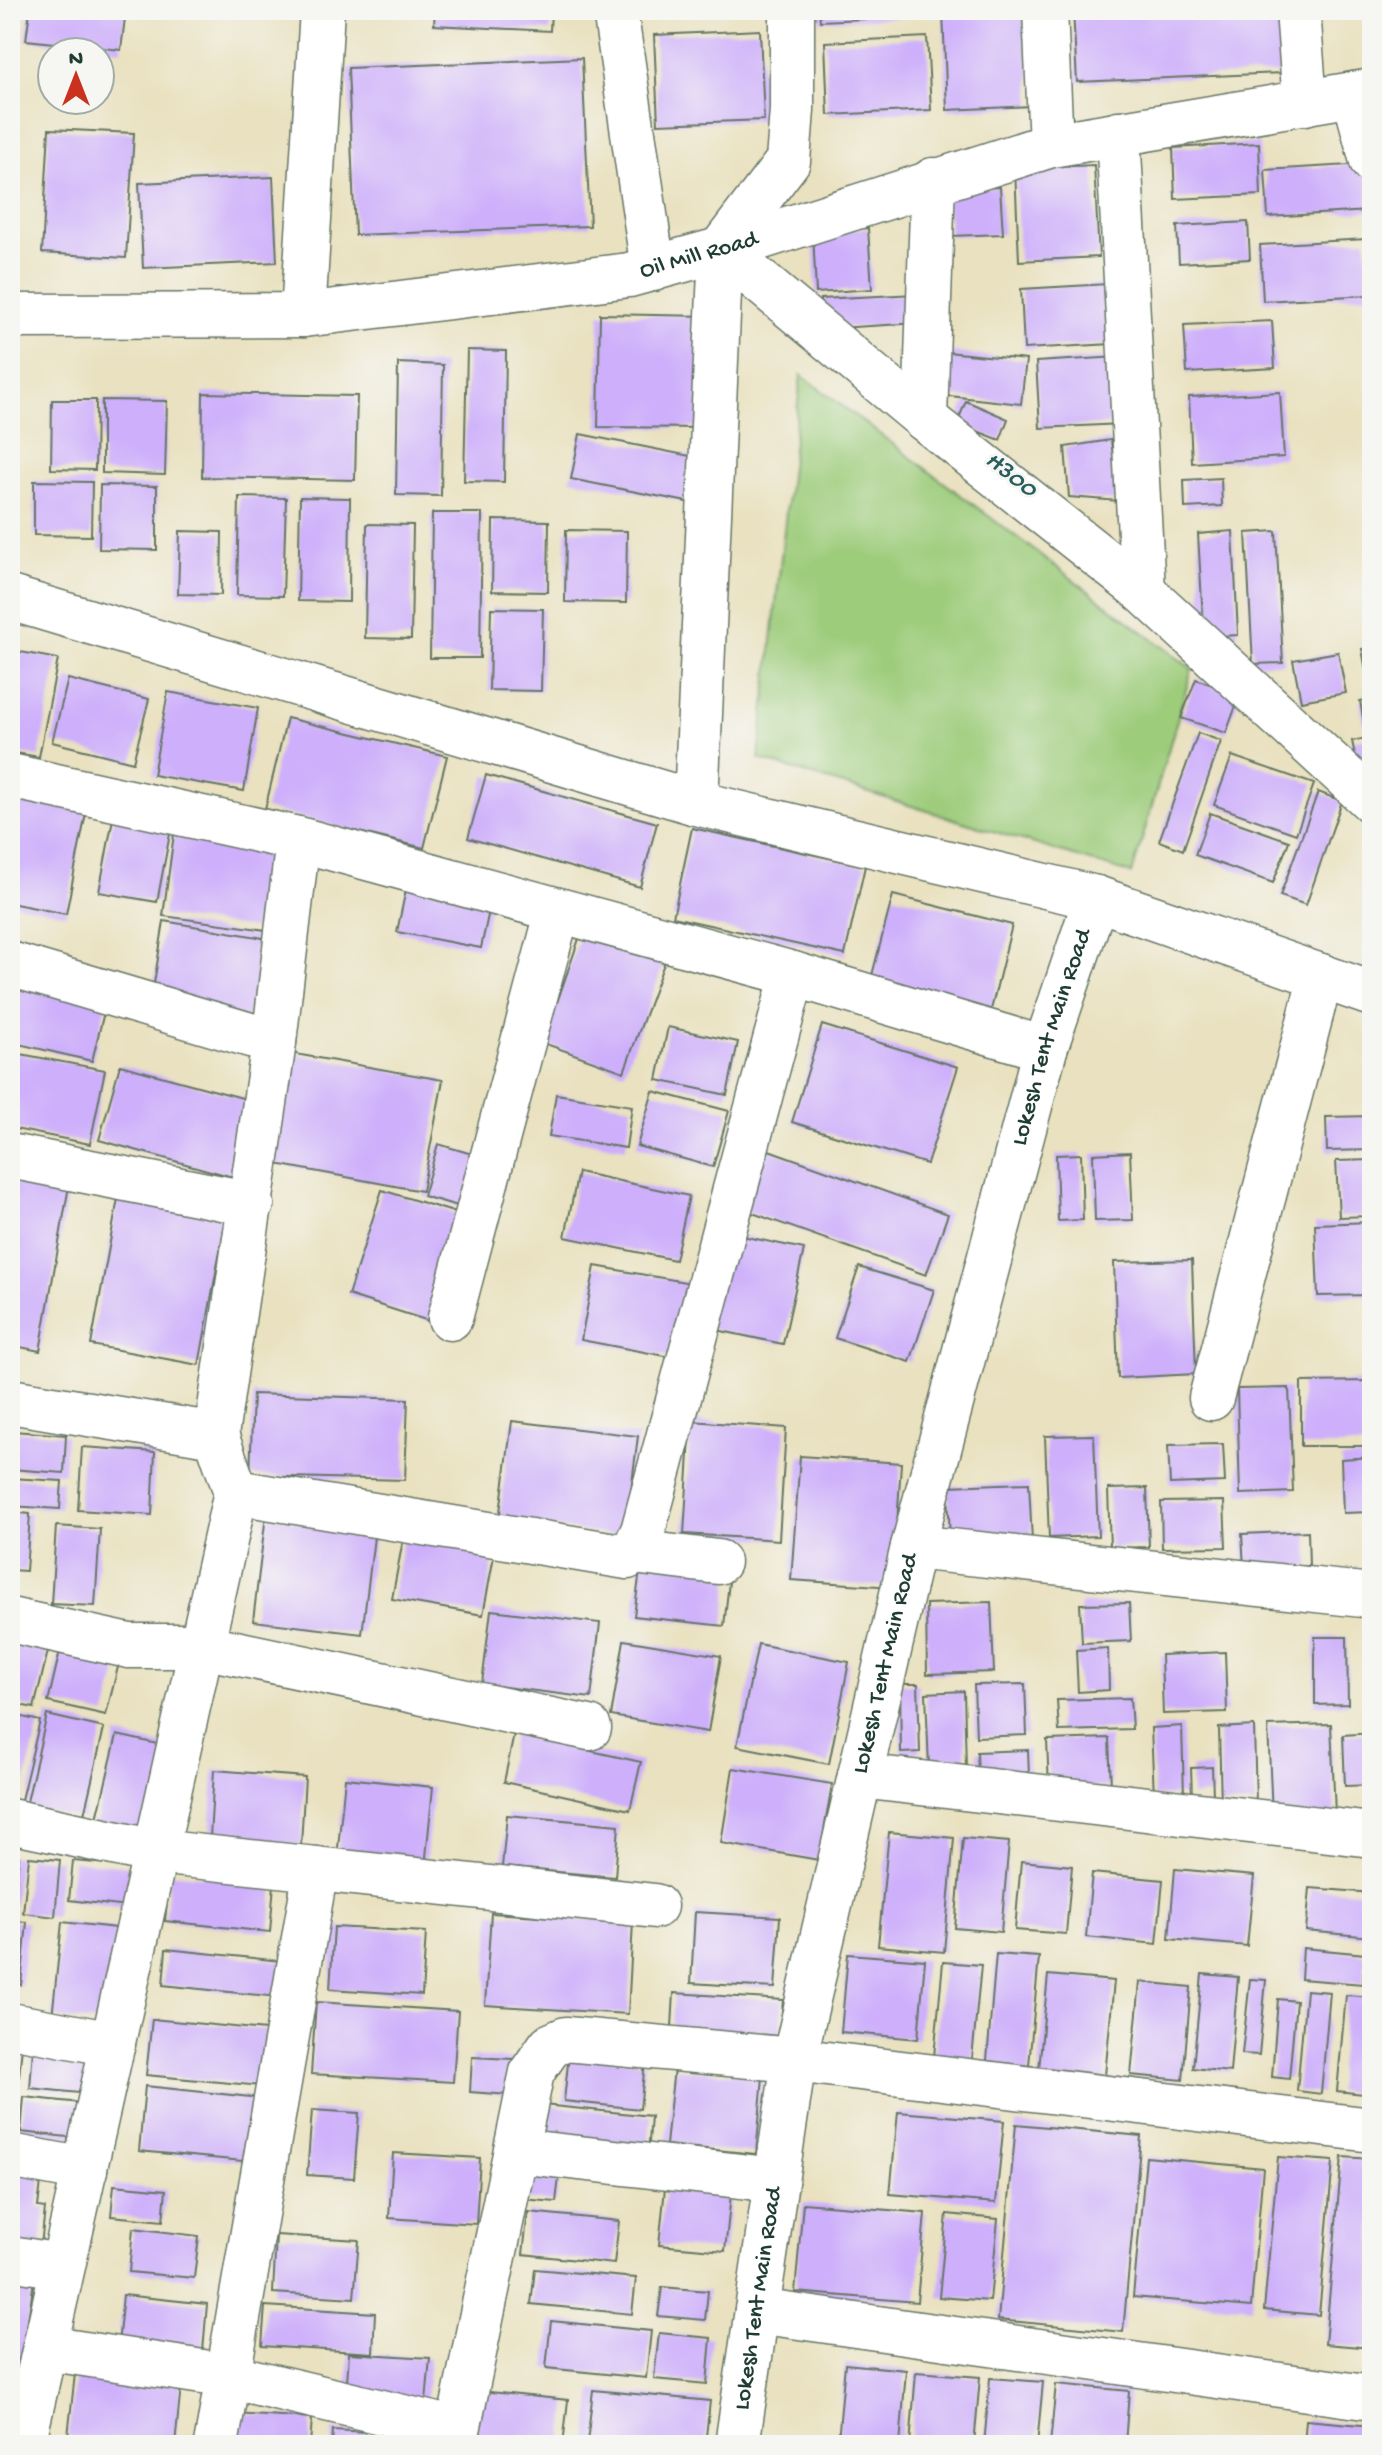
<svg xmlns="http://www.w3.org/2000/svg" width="1382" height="2455" viewBox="0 0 1382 2455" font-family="'Gochi Hand',sans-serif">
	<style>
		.green { fill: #9dcc7a; stroke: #5e8457; stroke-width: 2 }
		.building { fill: #cdaffb }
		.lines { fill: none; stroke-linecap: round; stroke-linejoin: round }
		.minor-casing { stroke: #667665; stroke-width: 47 }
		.minor { stroke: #fff; stroke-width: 44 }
		.labels { text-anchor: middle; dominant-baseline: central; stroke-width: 6; stroke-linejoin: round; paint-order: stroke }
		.street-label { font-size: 24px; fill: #1f3d34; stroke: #f6f6f2 }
		.water-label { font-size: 26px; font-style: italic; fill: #295d5e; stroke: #f6f6f2 }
	</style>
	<rect width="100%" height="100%" fill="#f6f6f2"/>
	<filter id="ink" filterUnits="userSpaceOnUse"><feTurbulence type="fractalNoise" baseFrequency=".0125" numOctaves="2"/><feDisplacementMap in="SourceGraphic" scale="16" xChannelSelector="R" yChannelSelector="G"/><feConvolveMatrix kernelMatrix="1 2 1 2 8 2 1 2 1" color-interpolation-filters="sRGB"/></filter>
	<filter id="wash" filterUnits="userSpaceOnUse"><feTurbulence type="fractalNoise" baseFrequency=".006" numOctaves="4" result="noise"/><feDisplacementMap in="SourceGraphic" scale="32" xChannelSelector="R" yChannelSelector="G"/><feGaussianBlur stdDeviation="1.8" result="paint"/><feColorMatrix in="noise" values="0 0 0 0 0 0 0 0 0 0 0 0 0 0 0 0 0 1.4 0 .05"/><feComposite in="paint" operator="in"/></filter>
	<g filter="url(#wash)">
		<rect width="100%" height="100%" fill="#e9e1bf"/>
		<path class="green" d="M801,375L1192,669L1132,874L759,759Z"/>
		<g id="blocks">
			<path class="building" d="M30,10H126L121,50L26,40Z
				M435,10H551L550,31L434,25Z
				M819,10H909L910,17L820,21Z
				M1027,10L1031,106L947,110L943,12Z
				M1073,10H1280L1283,73L1077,82Z
				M760,30L764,120L658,124L654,35Z
				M927,37L931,110L828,115L825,42Z
				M582,58L590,226L355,235L348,68Z
				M49,129L134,133L126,258L42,253Z
				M1259,143L1261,195L1175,199L1173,148Z
				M1367,164L1369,211L1268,217L1265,170Z
				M1094,165L1099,257L1019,261L1015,169Z
				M273,177L277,262L143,268L139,183Z
				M1000,187L1003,234L950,236L947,190Z
				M1248,222L1250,259L1179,263L1177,226Z
				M868,228L872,289L816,293L813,232Z
				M1366,239L1369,295L1263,301L1260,245Z
				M1108,284L1112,344L1024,349L1021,289Z
				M916,294L918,323L822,329L820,299Z
				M600,314L708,316L706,428L598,427Z
				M1272,321L1275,368L1187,373L1184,325Z
				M467,350L506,351L504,482L464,481Z
				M937,351L1026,360L1021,404L932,394Z
				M1119,357L1122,424L1040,428L1036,362Z
				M398,363L443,365L441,496L396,495Z
				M1280,392L1284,457L1192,463L1189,397Z
				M203,393L357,396L355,480L202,477Z
				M52,400H96L95,470L51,469Z
				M102,400L167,401L165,475L102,473Z
				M966,401L1008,419L1000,440L957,423Z
				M580,434L695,457L687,502L571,479Z
				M1111,440L1119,501L1069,497L1065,447Z
				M1221,478L1222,506L1185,508L1184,480Z
				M34,481L92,482L91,536L34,535Z
				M100,485L157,486V550L99,549Z
				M239,497L286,498L283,596L237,595Z
				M300,497L350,498L349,602L298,601Z
				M432,513H482L480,658H430Z
				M493,520L549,521L548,592L492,591Z
				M367,524L413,525L411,639L365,638Z
				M566,530L627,531L626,603L565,602Z
				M180,531L222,532L221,595L178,594Z
				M1233,531L1238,635L1204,637L1198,534Z
				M1276,531L1283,663L1253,664L1246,533Z
				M491,608L543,609L541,691L489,690Z
				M1372,648V687H1369L1362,649Z
				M10,650L58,659L39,757L10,752Z
				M1338,652L1346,693L1301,701L1293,660Z
				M68,679L149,699L133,762L52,742Z
				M1196,679L1240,695L1226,733L1181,718Z
				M168,692L258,708L244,791L153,775Z
				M1372,699V728L1365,729L1360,701Z
				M287,718L447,756L424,848L265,809Z
				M1198,733L1221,741L1183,850L1159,841Z
				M1372,737V771L1359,774L1352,741Z
				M1232,756L1314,784L1296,834L1214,805Z
				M486,775L657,823L640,887L468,838Z
				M10,788L88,803L66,914L10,903Z
				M1318,792L1342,801L1306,905L1280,896Z
				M115,808L173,818L157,902L99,892Z
				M1210,813L1289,841L1273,883L1195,855Z
				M175,826L293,841L281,932L163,916Z
				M692,828L865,866L845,955L673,917Z
				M409,875L493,892L481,948L397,932Z
				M893,895L1012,925L990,1014L870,983Z
				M164,921L269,939L256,1018L151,1002Z
				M580,936L666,958L624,1072L543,1043Z
				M10,982L106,1004L92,1061L10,1042Z
				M822,1025L958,1067L927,1164L792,1122Z
				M668,1027L738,1042L727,1095L657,1080Z
				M10,1052L105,1070L90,1144L10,1128Z
				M284,1052L443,1080L422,1191L265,1162Z
				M120,1065L261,1103L240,1179L99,1140Z
				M653,1091L729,1111L713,1167L637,1146Z
				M556,1094L632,1106L626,1148L549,1136Z
				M1372,1116V1150L1327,1151L1326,1117Z
				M438,1144L489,1159L475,1211L423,1196Z
				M766,1149L948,1214L926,1275L744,1210Z
				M1130,1152L1133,1220L1095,1221L1093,1154Z
				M1081,1154L1083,1220L1058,1221L1056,1155Z
				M1372,1160V1216L1339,1217L1336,1161Z
				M10,1169L70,1180L40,1351L10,1345Z
				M578,1172L689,1196L675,1260L565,1237Z
				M382,1190L469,1217L435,1323L348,1295Z
				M119,1193L227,1213L199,1365L91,1345Z
				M1372,1222V1295L1318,1296L1315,1224Z
				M728,1233L804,1249L783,1344L707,1328Z
				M1192,1260L1196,1374L1118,1378L1114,1262Z
				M595,1266L691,1283L676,1358L581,1340Z
				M859,1267L934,1290L910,1362L835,1338Z
				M1372,1381V1446H1301V1382Z
				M1289,1388L1293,1492L1240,1494L1237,1389Z
				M253,1394L408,1399L405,1480L250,1476Z
				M512,1421L638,1436L625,1537L499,1520Z
				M691,1421L786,1428L779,1540L684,1534Z
				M13,1431L66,1435L64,1473L10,1469Z
				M1094,1435L1098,1536L1049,1538L1045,1436Z
				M1223,1444L1225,1482L1170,1484L1168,1445Z
				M82,1447L155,1452L152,1515L78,1510Z
				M800,1456L901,1463L893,1587L791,1580Z
				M1372,1457V1512L1343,1513L1341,1459Z
				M10,1478L62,1481L60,1509L10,1506Z
				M1029,1483L1032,1541L950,1544L948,1486Z
				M1147,1488L1149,1547L1110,1548L1108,1489Z
				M1224,1501L1226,1547L1162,1548L1161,1502Z
				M10,1512L30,1514L26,1571L10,1570Z
				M266,1515L375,1529L362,1634L253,1621Z
				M56,1526L100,1529L95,1606L51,1604Z
				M405,1529L496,1545L483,1615L392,1599Z
				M1308,1531L1309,1566L1244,1568L1242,1534Z
				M641,1562L730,1573L724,1626L634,1616Z
				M991,1602L994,1672L927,1674L926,1604Z
				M1129,1603L1131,1641L1082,1643L1080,1604Z
				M491,1610L600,1623L591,1698L482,1684Z
				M1315,1637H1347L1348,1704L1315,1705Z
				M10,1638L49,1647L34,1708L10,1703Z
				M63,1638L122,1651L106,1715L48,1702Z
				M624,1640L721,1656L708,1732L611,1716Z
				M758,1644L849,1662L829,1764L737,1746Z
				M1108,1648L1109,1690L1078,1692L1076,1650Z
				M1225,1652L1227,1712L1163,1714L1161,1655Z
				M900,1684H918L920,1752L901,1753Z
				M1025,1684L1027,1735L976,1737L974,1685Z
				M964,1691L966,1768H929L926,1693Z
				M1130,1698L1132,1729L1059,1731L1057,1700Z
				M10,1714L40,1721L19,1808L10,1806Z
				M47,1715L104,1728L83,1819L26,1806Z
				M1331,1724L1335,1814L1272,1815L1268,1726Z
				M1182,1726L1184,1795L1154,1796L1151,1728Z
				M1254,1726L1256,1804L1221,1805L1219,1728Z
				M1372,1733V1785L1345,1786L1343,1735Z
				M514,1734L641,1762L630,1810L504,1782Z
				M117,1735L171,1747L149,1839L95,1827Z
				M1109,1738L1111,1787L1049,1789L1047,1740Z
				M1028,1750L1029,1776L978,1777L977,1752Z
				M1212,1767L1213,1795L1192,1796L1191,1768Z
				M733,1768L832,1784L819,1860L721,1843Z
				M214,1770L305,1777L301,1845L210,1838Z
				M345,1778L433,1787L425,1867L337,1858Z
				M507,1815L619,1825L615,1877L502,1867Z
				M889,1832L954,1838L944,1952L878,1946Z
				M963,1838L1009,1842L1001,1932L955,1928Z
				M10,1856L19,1857L14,1906H10Z
				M29,1857L60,1860L55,1917L23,1913Z
				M73,1861L132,1866L127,1907L69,1900Z
				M1021,1861L1072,1866L1066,1934L1015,1930Z
				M1175,1869L1254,1876L1247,1946L1169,1939Z
				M170,1873L274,1884L270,1932L165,1921Z
				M1092,1873L1163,1880L1157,1944L1086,1937Z
				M1310,1888L1372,1893V1937L1306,1931Z
				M695,1912L780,1917L775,1988L691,1983Z
				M491,1913L633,1922L628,2014L485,2005Z
				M10,1921L27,1922L21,1985L10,1984Z
				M62,1922L116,1928L106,2023L52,2018Z
				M334,1927L426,1932L422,1995L330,1989Z
				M1303,1948L1365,1954L1363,1984L1301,1979Z
				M166,1949L291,1962L287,1998L163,1985Z
				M848,1954L925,1960L918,2039L841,2032Z
				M996,1954L1039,1957L1028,2076L986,2072Z
				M943,1962L981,1965L971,2070L933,2067Z
				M1202,1974L1238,1977L1230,2072L1193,2068Z
				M1048,1975L1114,1981L1104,2086L1038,2080Z
				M1250,1979L1266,1980L1259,2055L1242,2054Z
				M1140,1982L1191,1987L1183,2080L1131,2075Z
				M1306,1990L1330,1992L1321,2094L1297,2091Z
				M674,1993L783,2000L779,2050L671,2044Z
				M1346,1995L1372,1997V2095L1337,2091Z
				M1278,1999L1296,2001L1289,2079L1272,2077Z
				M316,2002L458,2011L453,2082L311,2074Z
				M152,2019L266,2030L261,2086L146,2075Z
				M10,2033L23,2035L19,2077H10Z
				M34,2036L95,2042L89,2094L30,2088Z
				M569,2054L645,2063L640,2109L564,2101Z
				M472,2057L513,2059L510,2095L470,2092Z
				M674,2068L763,2077L756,2154L666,2145Z
				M145,2086L260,2098L253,2162L139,2151Z
				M24,2097L80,2103L77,2138L21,2132Z
				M543,2105L651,2116L648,2154L539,2142Z
				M312,2110L359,2113L354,2178L307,2175Z
				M898,2112L1004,2121L996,2203L890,2194Z
				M1016,2124L1141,2136L1123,2332L998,2320Z
				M393,2153L480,2158L476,2224L389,2218Z
				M1146,2157L1263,2168L1251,2307L1133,2297Z
				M1278,2157L1333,2161L1319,2315L1264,2310Z
				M1342,2157L1372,2159V2348L1325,2344Z
				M527,2158L561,2161L556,2202L522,2199Z
				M10,2160L43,2165L38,2207L45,2208L41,2246L10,2243Z
				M114,2185L166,2190L163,2221L111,2216Z
				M665,2188L731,2194L725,2251L659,2245Z
				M803,2203L925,2213L917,2302L795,2292Z
				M528,2212L619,2221L614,2264L523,2254Z
				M947,2214L998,2219L990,2301L939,2297Z
				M133,2228L199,2236L194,2278L129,2272Z
				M276,2235L359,2240L354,2298L273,2293Z
				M535,2269L636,2278L632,2314L531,2304Z
				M10,2271L35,2274L22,2360L10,2358Z
				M662,2287L708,2291L705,2320L658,2316Z
				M123,2295L207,2304L202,2363L117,2354Z
				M265,2306L375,2313L373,2353L262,2346Z
				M551,2321L651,2331L646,2378L546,2368Z
				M659,2333L711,2338L707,2384L654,2379Z
				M349,2353L430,2358L426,2402L346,2397Z
				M845,2364L906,2370L900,2445L838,2441Z
				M76,2365L182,2376L175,2445L68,2436Z
				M916,2372L980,2377L974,2445H910Z
				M990,2378L1043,2382L1037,2445H984Z
				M1056,2384L1129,2391L1125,2445H1050Z
				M593,2390L710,2401L705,2445L587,2443Z
				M480,2391L568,2400L563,2445H474Z
				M234,2413L312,2418L310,2445H232Z
				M1306,2420L1372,2426V2445H1304Z
				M333,2430L383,2433L382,2445H332Z"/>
		</g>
	</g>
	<g filter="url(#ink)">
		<use href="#blocks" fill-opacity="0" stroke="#667665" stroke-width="2"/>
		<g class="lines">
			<g class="minor-casing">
				<g id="minor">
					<path d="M615,10L653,269"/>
					<path d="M792,10V110L788,161L721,249L696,803L1096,898L1372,994"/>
					<path d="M1045,10L1051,145"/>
					<path d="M1298,10L1305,103"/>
					<path d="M1354,94L1372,161"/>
					<path d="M1118,133L1143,591"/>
					<path d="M721,249L925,419L1143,591L1372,801"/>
					<path d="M303,315L322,10"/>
					<path id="s1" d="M10,316L303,315L629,275L734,246L1051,145L1372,91"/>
					<path d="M925,419L933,180"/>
					<path d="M10,598L696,803"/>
					<path d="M10,776L298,839L274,1042L216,1435"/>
					<path d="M298,839L793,974"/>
					<path d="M10,964L274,1042"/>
					<path d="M10,1156L252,1204"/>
					<path d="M450,1318L558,910"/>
					<path d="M1211,1398L1321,976"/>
					<path d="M10,1401L216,1435L236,1492L23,2445"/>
					<path d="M236,1492L627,1557L633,1552L643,1531L793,974L1045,1049"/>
					<path d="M913,1547L1372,1596"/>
					<path d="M633,1552L718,1562"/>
					<path d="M10,1620L129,1646H202L589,1728"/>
					<path d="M860,1776L1372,1835"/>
					<path d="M10,1821L156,1852L316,1869L216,2445"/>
					<path d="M316,1869L655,1906"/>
					<path d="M10,2025L113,2044"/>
					<path d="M516,2151L776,2180"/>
					<path d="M10,2156L85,2170"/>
					<path d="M10,2258L61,2266"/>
					<path d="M757,2311L1372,2398"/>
					<path d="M45,2348L229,2376L458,2430"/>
					<path d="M455,2445L532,2072L550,2046L566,2039L794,2060L1372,2130"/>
					<path id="s2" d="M737,2445L794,2060L913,1547L1045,1049L1096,898"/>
				</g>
			</g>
			<use href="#minor" class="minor"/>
		</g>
	</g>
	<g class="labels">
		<g class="street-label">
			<text stroke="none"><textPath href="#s1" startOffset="694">Oil Mill Road</textPath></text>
			<text stroke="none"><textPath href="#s2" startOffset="1444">Lokesh Tent Main Road</textPath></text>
			<text stroke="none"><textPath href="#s2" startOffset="796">Lokesh Tent Main Road</textPath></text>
			<text stroke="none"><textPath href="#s2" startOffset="148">Lokesh Tent Main Road</textPath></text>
		</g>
		<g class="water-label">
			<text transform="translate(1010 476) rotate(38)">H300</text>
		</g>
	</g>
	<rect width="1382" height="2455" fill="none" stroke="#f6f6f2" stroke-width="40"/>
	<g transform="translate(76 76)"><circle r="38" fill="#f6f6f2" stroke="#a0aca6" stroke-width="2"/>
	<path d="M0-6L14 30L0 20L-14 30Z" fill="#c8321e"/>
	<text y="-12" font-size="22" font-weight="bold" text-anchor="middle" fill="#1f3d34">N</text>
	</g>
</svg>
